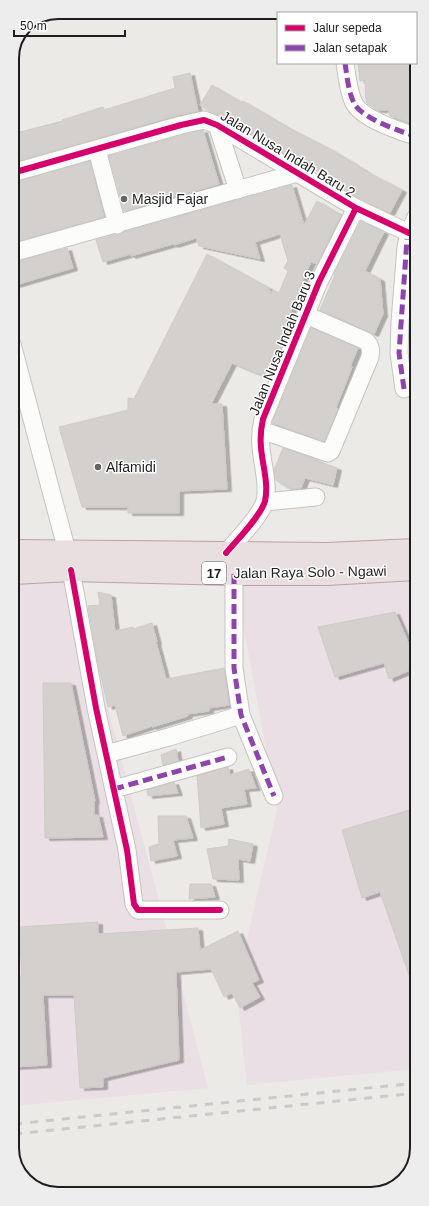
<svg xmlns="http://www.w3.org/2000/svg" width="429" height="1206" viewBox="0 0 429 1206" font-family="Helvetica,sans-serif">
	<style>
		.industrial { fill: #e9dfe5 }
		.building { fill: #d3d0cd; stroke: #cfcbc8; filter: url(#shadow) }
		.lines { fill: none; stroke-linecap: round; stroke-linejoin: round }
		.street-casing { stroke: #c5c4c2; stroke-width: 19 }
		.highway-casing { stroke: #bf9fa9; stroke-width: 24 }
		.street { stroke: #fcfcfb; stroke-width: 17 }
		.highway { stroke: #e9dfe0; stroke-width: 22 }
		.rail { stroke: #cacac9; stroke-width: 3; stroke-dasharray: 8 8; stroke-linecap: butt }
		.quiet { stroke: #8e44ad; stroke-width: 5; stroke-dasharray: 10 5; stroke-linecap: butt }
		.cycleway-casing { stroke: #fff; stroke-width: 8 }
		.cycleway { stroke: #d6006c; stroke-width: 6 }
		.poi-dot { fill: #666564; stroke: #fff; stroke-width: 1.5 }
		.labels { text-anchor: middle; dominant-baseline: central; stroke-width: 3; stroke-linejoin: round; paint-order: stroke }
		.shield { fill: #fff; stroke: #626262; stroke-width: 1 }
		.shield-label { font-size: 13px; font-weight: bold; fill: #1e1e1e }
		.street-label { font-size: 14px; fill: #1e1e1e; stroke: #fff }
		.poi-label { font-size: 14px; fill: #1e1e1e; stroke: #fff; text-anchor: start }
		.rim { fill: none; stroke: #1e1e1e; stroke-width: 2 }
	</style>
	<defs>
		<filter id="shadow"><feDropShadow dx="4.5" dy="2.5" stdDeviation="0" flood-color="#0004"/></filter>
	</defs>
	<rect width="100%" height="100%" fill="#eceae6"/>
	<path class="industrial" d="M71,570L157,893L208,1088L14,1106L13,573Z
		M234,574H416L417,1069L247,1085L236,985L277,810Z"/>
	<path class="building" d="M358,63H410L413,96H415V124L390,116L389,110H377L366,102L365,80L360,81Z
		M190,73L198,111L178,115L12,163V134L63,121L62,120L103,107L104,110L175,88L173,77Z
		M212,85L242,103L243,101L289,128L332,150L381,180V179L402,190L390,213L368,203L326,178L327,175L297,161L222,116L210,112L200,105Z
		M203,130L219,184L124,211L109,156L183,135Z
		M90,161L104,217L12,243V183Z
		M292,185L304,225L317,201L341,215L317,264L311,262L303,279L281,337L285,339L269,378L232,363L211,404H222L227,489L179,491V513H128V507H82L59,427L128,410V398L134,399L207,254L269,288L271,295L273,290L279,293L288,271L284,268L288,261L280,234L255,242L260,259L199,246L196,238L174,245L173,244L131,256V254L103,262L96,240L114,235H120L124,232Z
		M361,221L384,232L365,271L380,279L383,314L374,334L320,310L335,275L334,274Z
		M67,248L73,268L12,286V263Z
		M311,328L358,348L350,367H352L336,408L338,409L324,441L272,423Z
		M283,448L318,460V461L337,468L333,485L305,478L301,488L293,489L283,485L276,480L274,470Z
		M98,592L111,595L115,631L133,627V629L152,623L157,642H156L166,679L224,668L229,705L209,708V711L187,714L188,716L152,727V726L123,736L115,705L108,707L97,659L88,606L100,605Z
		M395,612L412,651L416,650V668L389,679L384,663L335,677L318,627Z
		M43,683H71L95,801H94V815H98L103,837L45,838Z
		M176,749L178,761L163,765L161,755Z
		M228,767L230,775L249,769L256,788L244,789L247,804L221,808L224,824L201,828L197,776Z
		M174,782L178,793L148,796L147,790Z
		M416,808L417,992H415L380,892L362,898L342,830Z
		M158,816H186L193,838L173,840L177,856L151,861L149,847L159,844Z
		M229,839L253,844L250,861L238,859L239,880L213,879L207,849L228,846Z
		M190,884H211L215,897L189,899Z
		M98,922V934L198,928L200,950L238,931L259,980L252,983L260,997L240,1008L232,993L224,997L211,969L176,972L179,1060L103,1078V1087L80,1088L74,995H43L47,1065L14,1067L13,976H22L19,927Z"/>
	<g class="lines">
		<g class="street-casing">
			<path id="street" d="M345,63C347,75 348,91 354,103C361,118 399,131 415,136
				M217,125L238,190
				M97,150L117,225
				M12,173L181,125L204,120L217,125L356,208L409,233
				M12,253L297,173
				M12,344L67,551
				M404,389L399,353L400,322L406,247L409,233L416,217
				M261,430L325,452L328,453L331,451L370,357C371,350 371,346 366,341L306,315
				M265,502L316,497
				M226,553C236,541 261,516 265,501C269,483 262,464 261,447C260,437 261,428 263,419L319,282L356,208
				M71,570L96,708L127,850L134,904L138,910H220
				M234,574V668L241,715L274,796
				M106,754L169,737L241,715
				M114,789L228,757"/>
		</g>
		<g class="highway-casing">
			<path id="highway" d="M13,551L327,554L416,550
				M13,573L71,570L234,574H326L416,569"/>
		</g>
		<use href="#street" class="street"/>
		<use href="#highway" class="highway"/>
		<path class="rail" d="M14,1124L417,1083
			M14,1134L417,1093"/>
		<path class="quiet" d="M345,63C347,75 348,91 354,103C361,118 399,131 415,136
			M404,389L399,353L407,239
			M234,574V668L241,715L274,796
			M114,789L228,757"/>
		<g class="cycleway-casing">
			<path id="cycleway" d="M12,173L181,125L204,120L217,125L356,208L409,233
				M226,553C236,541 261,516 265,501C269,483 262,464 261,447C260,437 261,428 263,419L319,282L356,208
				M71,570L96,708L127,850L134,904L138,910H220"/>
		</g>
		<use href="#cycleway" class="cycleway"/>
	</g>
	<g class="poi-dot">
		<circle cx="124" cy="199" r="4"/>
		<circle cx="98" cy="467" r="4"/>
	</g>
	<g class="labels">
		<rect class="shield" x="202" y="562" width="24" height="22" rx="3"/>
		<g class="shield-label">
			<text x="214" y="573">17</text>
		</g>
		<g class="street-label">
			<text transform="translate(288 154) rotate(31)">Jalan Nusa Indah Baru 2</text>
			<text transform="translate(282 343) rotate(-68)">Jalan Nusa Indah Baru 3</text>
			<text transform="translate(310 572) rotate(-1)">Jalan Raya Solo - Ngawi</text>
		</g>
		<g class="poi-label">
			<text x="132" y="199">Masjid Fajar</text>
			<text x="106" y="467">Alfamidi</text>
		</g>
	</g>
	<path d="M0 0H429V1206H0ZM58 19H371A39 39 0 0 1 410 58V1148A39 39 0 0 1 371 1187H58A39 39 0 0 1 19 1148V58A39 39 0 0 1 58 19Z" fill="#ededed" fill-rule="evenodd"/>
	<path class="rim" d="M58 19H371A39 39 0 0 1 410 58V1148A39 39 0 0 1 371 1187H58A39 39 0 0 1 19 1148V58A39 39 0 0 1 58 19Z"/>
	<rect x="277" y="12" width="140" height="52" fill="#ffffff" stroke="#a5a5a5"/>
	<rect x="285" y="25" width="20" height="6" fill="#d6006c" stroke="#a5a5a5"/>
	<text x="313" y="32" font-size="12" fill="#1e1e1e">Jalur sepeda</text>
	<rect x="285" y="45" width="20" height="6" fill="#8e44ad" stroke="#a5a5a5"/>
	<text x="313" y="52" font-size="12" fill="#1e1e1e">Jalan setapak</text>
	<path d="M14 30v6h111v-6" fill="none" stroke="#1e1e1e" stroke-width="2"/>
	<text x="20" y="30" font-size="12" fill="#1e1e1e" stroke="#ffffff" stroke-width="3" paint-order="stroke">50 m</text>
</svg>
